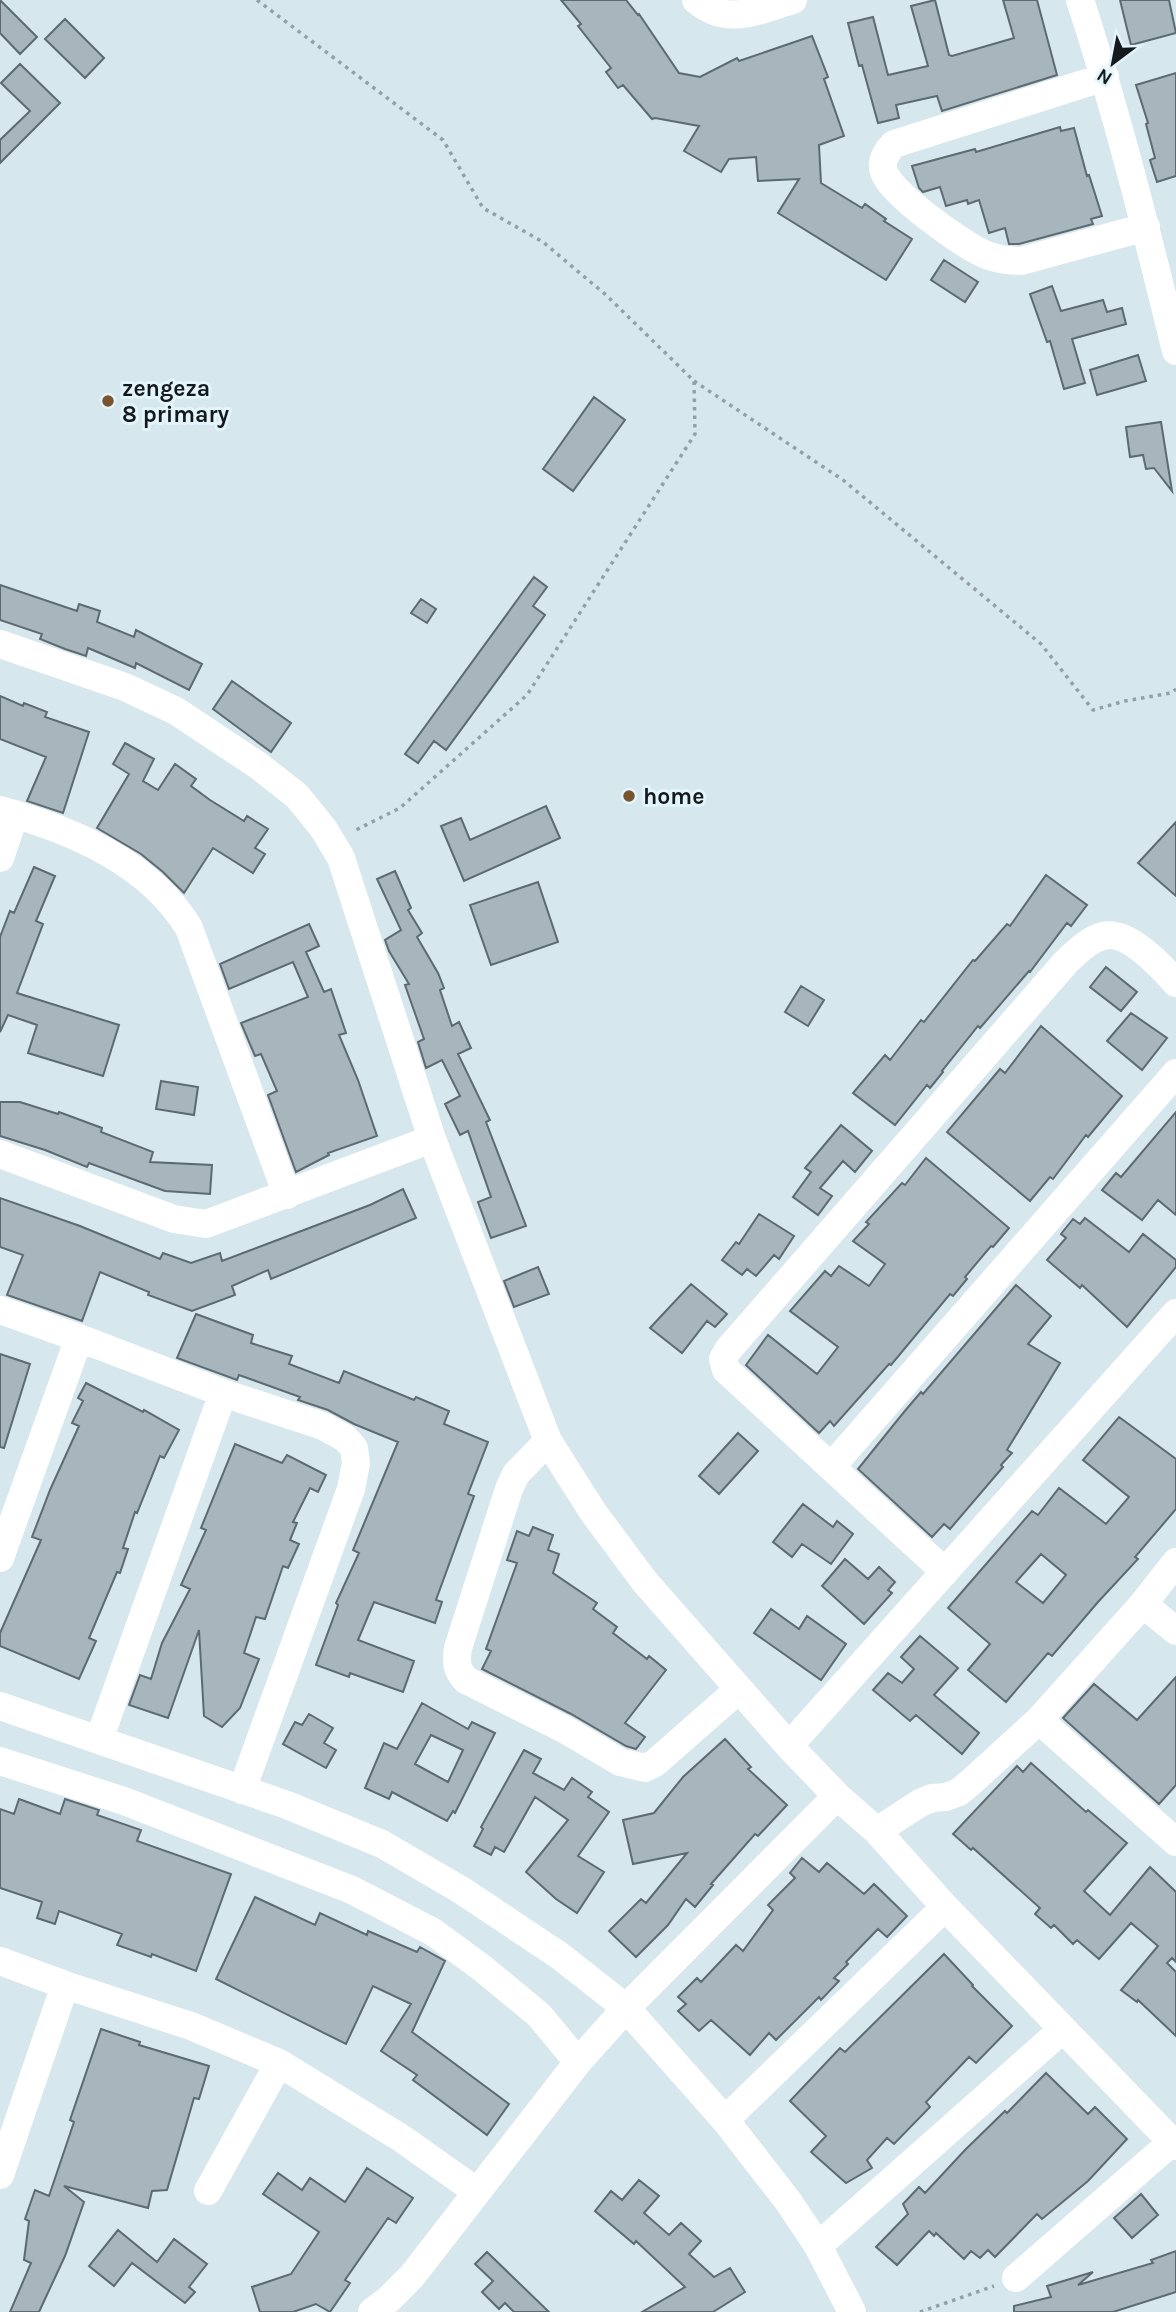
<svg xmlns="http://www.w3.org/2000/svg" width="1176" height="2312" viewBox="0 0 1176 2312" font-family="Karla,sans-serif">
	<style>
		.building { fill: #a7b5bd; stroke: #5d6a71; stroke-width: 2; fill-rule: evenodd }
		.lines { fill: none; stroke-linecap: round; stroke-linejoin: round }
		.path { stroke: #94a0a6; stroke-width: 3.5; stroke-dasharray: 3.5 5; stroke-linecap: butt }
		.minor { stroke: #fff; stroke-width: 28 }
		.poi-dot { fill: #78552e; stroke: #e4f4fc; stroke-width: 2.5 }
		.labels { text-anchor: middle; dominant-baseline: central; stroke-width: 6; stroke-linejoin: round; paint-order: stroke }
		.poi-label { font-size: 23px; font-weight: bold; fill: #141a1c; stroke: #e4f4fc; text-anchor: start }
	</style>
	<rect width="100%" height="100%" fill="#d7e7ee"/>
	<path class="building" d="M0,0L37,37L20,54L0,33Z
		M561,0H626L638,15L639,14L679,73L700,77L737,58L739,61L812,36L828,77L824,79L844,136L819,145L821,183L862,208L865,204L886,219L884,221L912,239L886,280L778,213L799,179L758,181L756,157L729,159L721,172L684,151L699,126L655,118L652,119L623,85L618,88L606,72L611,68L578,26L581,24Z
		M935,0L949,55L952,56L1014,38L1003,0H1037L1057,75L942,111L937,96L896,105L899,118L878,123L862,65L859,66L848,23L873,17L888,75L928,66L911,6Z
		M1120,0H1169L1176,33L1131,45Z
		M65,19L104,58L85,78L45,39Z
		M20,64L60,103L0,163V140L30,111L1,83Z
		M1176,73V176L1157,182L1150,160L1155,158L1146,124L1148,123L1136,85Z
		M1060,127L1061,131L1074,128L1087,176L1089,175L1102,216L1091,219L1093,224L1019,244H1009L1005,228L989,233L979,200L968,204L967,200L946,206L940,187L923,192L919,188L912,166L975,149L976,152Z
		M944,260L978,282L965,302L931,280Z
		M1052,286L1061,311L1103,300L1107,312L1122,308L1126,324L1072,339L1085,383L1064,389L1050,341L1047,342L1030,294Z
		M1138,355L1146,381L1097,395L1090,370Z
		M594,397L625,420L573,491L543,469Z
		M1161,422L1172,491L1154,468L1146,469L1143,455L1130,457L1126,427Z
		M534,577L547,587L533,606L545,615L446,750L434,741L418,763L405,754Z
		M0,585L77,611L79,604L100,611L97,622L134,637L136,630L202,664L189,690L136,663L135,668L88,648L86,656L65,649L40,639L42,634L0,620Z
		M421,599L436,609L427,623L411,613Z
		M232,681L291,723L271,752L213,709Z
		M0,696L23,706L24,703L47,712L45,717L89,732L63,813L27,801L46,757L0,739Z
		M125,743L154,759L143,781L158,790L175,764L196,779L191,786L210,800L244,821L247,816L268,829L255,848L265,854L253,873L213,848L184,893L163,872L141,854L97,828L129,774L113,764Z
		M546,806L560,838L464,881L441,826L461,818L470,840Z
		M1176,822V896L1138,863Z
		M34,867L55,876L36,921L43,924L17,993L119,1025L103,1076L28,1053L37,1025L8,1015L0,1032V937L10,911L14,913Z
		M395,871L411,908L408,910L422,933L417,937L438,973L444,988L440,990L452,1026L459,1022L471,1048L458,1054L490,1120L486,1122L526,1226L491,1238L478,1202L491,1197L468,1131L460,1135L445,1104L460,1096L442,1060L426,1068L418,1042L424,1039L405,985L409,984L389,951L385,940L401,930L377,879Z
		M1046,875L1087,905L1071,926L1067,923L1030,972L1029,971L980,1028L978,1026L942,1071L943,1072L930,1088L927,1085L895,1125L853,1093L885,1055L890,1060L921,1020L924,1022L973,960L975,961L1007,924L1010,926Z
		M538,882L558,942L491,965L470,905Z
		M309,924L319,946L306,952L324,992L331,989L346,1033L339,1035L358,1080L377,1136L328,1153L329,1155L296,1172L268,1095L277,1091L261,1054L255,1056L241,1023L308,997L293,962L229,989L220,964Z
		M1106,967L1137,992L1121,1011L1090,987Z
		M801,986L824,1000L808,1026L785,1012Z
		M1131,1013L1167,1038L1142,1070L1107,1041Z
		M1041,1026L1122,1096L1088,1137L1086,1135L1053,1179L1050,1177L1030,1201L947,1132L1000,1069L1005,1073Z
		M161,1081L198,1087L194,1115L156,1109Z
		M0,1102H20L58,1114L59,1112L102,1128L101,1132L153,1152L150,1162L212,1165L210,1194L165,1191L89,1163L87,1167L45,1150L0,1136Z
		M1176,1112V1215L1158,1200L1142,1220L1102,1190L1116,1173L1121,1177Z
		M841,1125L872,1151L855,1172L843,1161L820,1188L832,1196L818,1215L793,1197L811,1172L805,1168Z
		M926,1158L1009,1228L993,1247L991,1246L965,1277L967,1279L953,1296L950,1294L891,1365L889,1364L834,1426L830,1421L819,1433L746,1365L768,1335L817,1374L838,1347L790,1311L825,1271L831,1276L839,1266L869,1286L885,1264L853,1241L869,1224L866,1222L902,1183L905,1185Z
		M403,1189L416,1218L271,1279L268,1270L232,1286L235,1295L192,1311L148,1295L149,1292L100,1272L82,1321L7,1295L23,1255L0,1247V1198L80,1226L160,1259L163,1253L191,1263L220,1253L222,1261L370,1205Z
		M759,1214L794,1236L779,1259L774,1255L756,1276L747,1269L742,1275L722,1260L736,1242L739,1244Z
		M1085,1218L1129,1252L1143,1234L1176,1260V1267L1127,1327L1082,1285L1080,1288L1047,1260L1066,1238L1061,1234L1073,1219L1080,1224Z
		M538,1267L549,1294L514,1307L504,1281Z
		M691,1284L727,1314L715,1327L707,1321L682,1353L650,1328Z
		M1016,1285L1051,1316L1028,1344L1060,1363L1007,1450L1012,1453L1001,1465L1003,1467L950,1529L944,1524L932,1537L858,1469L904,1412L921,1392L923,1394Z
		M196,1314L253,1335L251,1343L292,1356L289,1364L339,1383L344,1371L414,1400L416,1397L449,1411L444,1424L488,1442L468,1494L474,1496L436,1600L442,1602L435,1623L374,1602L358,1640L414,1661L403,1692L350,1673L349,1677L316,1665L338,1605L336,1603L359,1553L353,1550L398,1442L354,1424L328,1410L298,1400L300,1397L239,1375L237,1380L177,1358Z
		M0,1354L30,1364L4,1448L0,1447Z
		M86,1383L143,1412L144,1410L179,1430L164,1458L160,1456L137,1513L135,1512L123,1548L128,1549L120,1573L117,1572L89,1638L96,1641L79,1679L0,1646V1633L41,1540L32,1537L50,1490L79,1426L72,1423L83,1401L78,1398Z
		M1119,1417L1176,1459V1509L1135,1557L1138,1559L1098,1602L1052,1656L1048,1653L1006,1702L968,1670L990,1644L948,1608L1032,1511L1038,1515L1059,1488L1106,1524L1129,1497L1083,1460ZM1041,1554L1066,1575L1043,1603L1016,1582Z
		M738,1433L758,1451L719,1494L699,1476Z
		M235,1444L282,1463L287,1455L326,1475L318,1492L310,1488L293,1522L297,1523L290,1540L299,1544L288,1568L283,1566L265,1619L256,1617L244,1653L259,1659L240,1708L222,1727L204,1716L199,1630L168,1718L129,1705L140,1675L151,1679L162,1643L190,1589L181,1585L206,1530L201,1528Z
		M803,1504L833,1527L837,1521L853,1534L831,1564L802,1544L792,1557L773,1542Z
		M533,1527L553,1535L548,1550L559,1554L553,1573L597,1603L593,1609L617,1627L613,1633L647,1659L649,1656L666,1670L625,1723L645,1737L636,1749L626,1746L571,1714L482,1669L491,1651L486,1649L517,1563L507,1560L517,1531L529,1536Z
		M845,1559L868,1579L879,1567L895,1582L888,1590L892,1593L864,1624L822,1586Z
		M771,1609L799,1629L807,1616L846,1644L821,1680L754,1633Z
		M920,1636L958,1668L934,1695L979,1733L962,1754L916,1715L910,1721L873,1690L888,1673L902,1683L914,1669L901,1657Z
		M1176,1677V1785L1159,1804L1063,1718L1094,1684L1137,1720Z
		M422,1703L468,1729L472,1722L495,1733L455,1813L453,1811L447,1821L392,1792L389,1799L365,1788L384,1743L397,1749ZM431,1735L463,1750L448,1782L415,1764Z
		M309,1714L333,1728L324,1743L336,1750L326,1768L283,1744L295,1722L302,1725Z
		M725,1739L751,1767L748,1769L787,1805L758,1836L755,1834L711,1884L713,1885L695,1907L686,1899L668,1925L636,1957L609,1931L641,1899L646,1903L687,1853L633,1864L623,1820L654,1813L683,1777Z
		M524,1750L541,1759L533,1773L564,1790L572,1778L592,1792L588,1797L609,1812L578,1856L604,1872L577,1913L556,1899L526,1872L568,1820L535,1797L504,1852L495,1847L491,1855L474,1846L483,1829L481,1827Z
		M1031,1763L1086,1812L1088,1810L1127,1843L1084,1891L1110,1915L1150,1867L1176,1892V1962L1172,1958L1167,1963L1176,1972V2036L1138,2000L1137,2002L1121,1990L1158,1946L1131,1923L1099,1959L1077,1940L1073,1944L1054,1925L1051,1928L1035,1914L1040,1908L973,1848L971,1850L953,1834L1017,1766L1023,1772Z
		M19,1799L60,1814L65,1799L99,1810L97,1815L141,1830L137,1841L231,1874L196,1971L152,1954L151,1957L117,1945L122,1934L59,1911L55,1924L37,1918L42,1902L0,1888V1809L14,1814Z
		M802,1858L819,1872L827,1863L864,1894L874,1884L907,1916L887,1937L878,1929L846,1962L848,1964L834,1978L839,1981L821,2000L819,1997L776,2040L769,2033L750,2055L711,2020L699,2031L678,2011L686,2004L678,1997L697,1978L701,1982L736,1945L743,1951L773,1910L768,1905L795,1878L790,1873Z
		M255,1897L315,1925L320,1913L367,1935L368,1931L417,1952L420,1947L445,1961L412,2032L509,2104L487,2135L413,2080L417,2075L381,2051L411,2004L373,1986L346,2044L216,1979Z
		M944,1954L973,1985L972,1986L1012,2026L976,2063L969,2057L926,2102L930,2107L894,2144L887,2138L867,2160L872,2168L846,2183L811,2152L826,2136L790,2101L840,2048L845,2052Z
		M101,2029L140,2042L139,2045L209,2066L199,2099L194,2098L167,2190L152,2191L148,2208L64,2186L84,2202L65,2256L39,2312H10L31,2263L24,2260L29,2221L25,2219L35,2190L49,2196L74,2122L70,2120Z
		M1046,2073L1088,2114L1095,2107L1127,2139L1088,2181L1042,2219L1037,2214L995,2257L988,2250L980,2258L971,2251L964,2259L936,2233L934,2236L929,2231L897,2265L876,2247L908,2214L903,2204L919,2187L925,2193L965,2150L1005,2111L1007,2113Z
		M367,2168L413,2198L396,2223L388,2218L345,2280L350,2283L330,2312L316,2304L293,2312H260L252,2287L291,2274L319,2232L263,2194L278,2173L302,2190L310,2178L345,2202Z
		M639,2180L659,2196L644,2213L669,2235L681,2223L701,2241L689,2254L714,2277L730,2268L745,2292L713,2312H642L685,2287L636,2241L634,2244L595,2211L611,2191L622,2200Z
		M1141,2194L1158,2215L1132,2238L1114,2218Z
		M118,2230L157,2262L174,2239L207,2264L189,2287L195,2292L185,2303L132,2263L114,2286L89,2266Z
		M1176,2251V2292L1113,2312H1014V2306L1051,2297L1047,2286L1093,2272L1078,2285L1153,2263L1151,2260Z
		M487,2252L549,2312H514L505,2303L499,2309L482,2292L493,2281L475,2264Z"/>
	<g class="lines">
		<path class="path" d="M257,0L443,140L483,208L543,242L606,295L694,381L695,434L527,695L400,808L354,831
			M694,381L843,480L1041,644L1093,710L1125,701L1171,693L1176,689
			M920,2312L994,2286"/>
		<path class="minor" d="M696,0C727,27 758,10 793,0
			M1080,0C1118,116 1147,233 1176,351
			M1105,77L894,144C886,152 880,161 884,172C891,194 962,244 984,254C996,259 1009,261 1021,261L1146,227
			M0,644L125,687L176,711L259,766L297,796L323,828L341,858L432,1139L548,1441L593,1512L645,1582L789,1746L837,1796L877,1831L945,1907L1176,2146
			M0,810C72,830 149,862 189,928L287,1195
			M0,858L15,814
			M0,1154L174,1219L206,1224L432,1139
			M0,1310L79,1338L223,1393L323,1426L345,1438L354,1448L356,1463L351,1489L242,1790
			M548,1441L516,1474L509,1489L458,1648C456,1661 456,1670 466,1680L564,1729L620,1762L645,1768L655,1763L738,1690
			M831,1467L1176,1073
			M0,1558L79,1338
			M945,1572L726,1370L723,1359L728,1350L1066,962C1077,952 1088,940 1103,936C1127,929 1161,966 1176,983
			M1143,1604L1176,1631
			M0,1706L287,1805L382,1844L461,1890L560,1956L626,2008L725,2120L788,2201L818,2246L852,2312
			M1039,1720L1176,1842
			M99,1740L223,1393
			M789,1746L1176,1313
			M0,1761L124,1801L352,1890L433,1932L482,1968L539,2015L578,2062
			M877,1831L920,1803L932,1798L946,1797L959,1792L971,1782L1039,1720L1143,1604L1176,1562
			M0,1961L65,1985L191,2026L279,2063L401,2138L476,2191
			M725,2120L945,1907
			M0,2175L65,1985
			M208,2191L279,2063
			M818,2246L1063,2029
			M1016,2278L1172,2142
			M372,2312L388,2300L412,2276L578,2062L626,2008L837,1796"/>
	</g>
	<g class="poi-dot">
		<circle cx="108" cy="401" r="7"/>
		<circle cx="629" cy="796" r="7"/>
	</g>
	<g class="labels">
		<g class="poi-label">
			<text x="122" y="388">zengeza<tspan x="122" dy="26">8 primary</tspan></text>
			<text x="643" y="796">home</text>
		</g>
	</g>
	<g transform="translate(1113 63) rotate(212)" stroke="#e4f4fc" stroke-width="5" paint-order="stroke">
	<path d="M0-5L12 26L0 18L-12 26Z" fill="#141a1c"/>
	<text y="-10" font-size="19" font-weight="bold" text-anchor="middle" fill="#141a1c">N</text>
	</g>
</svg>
